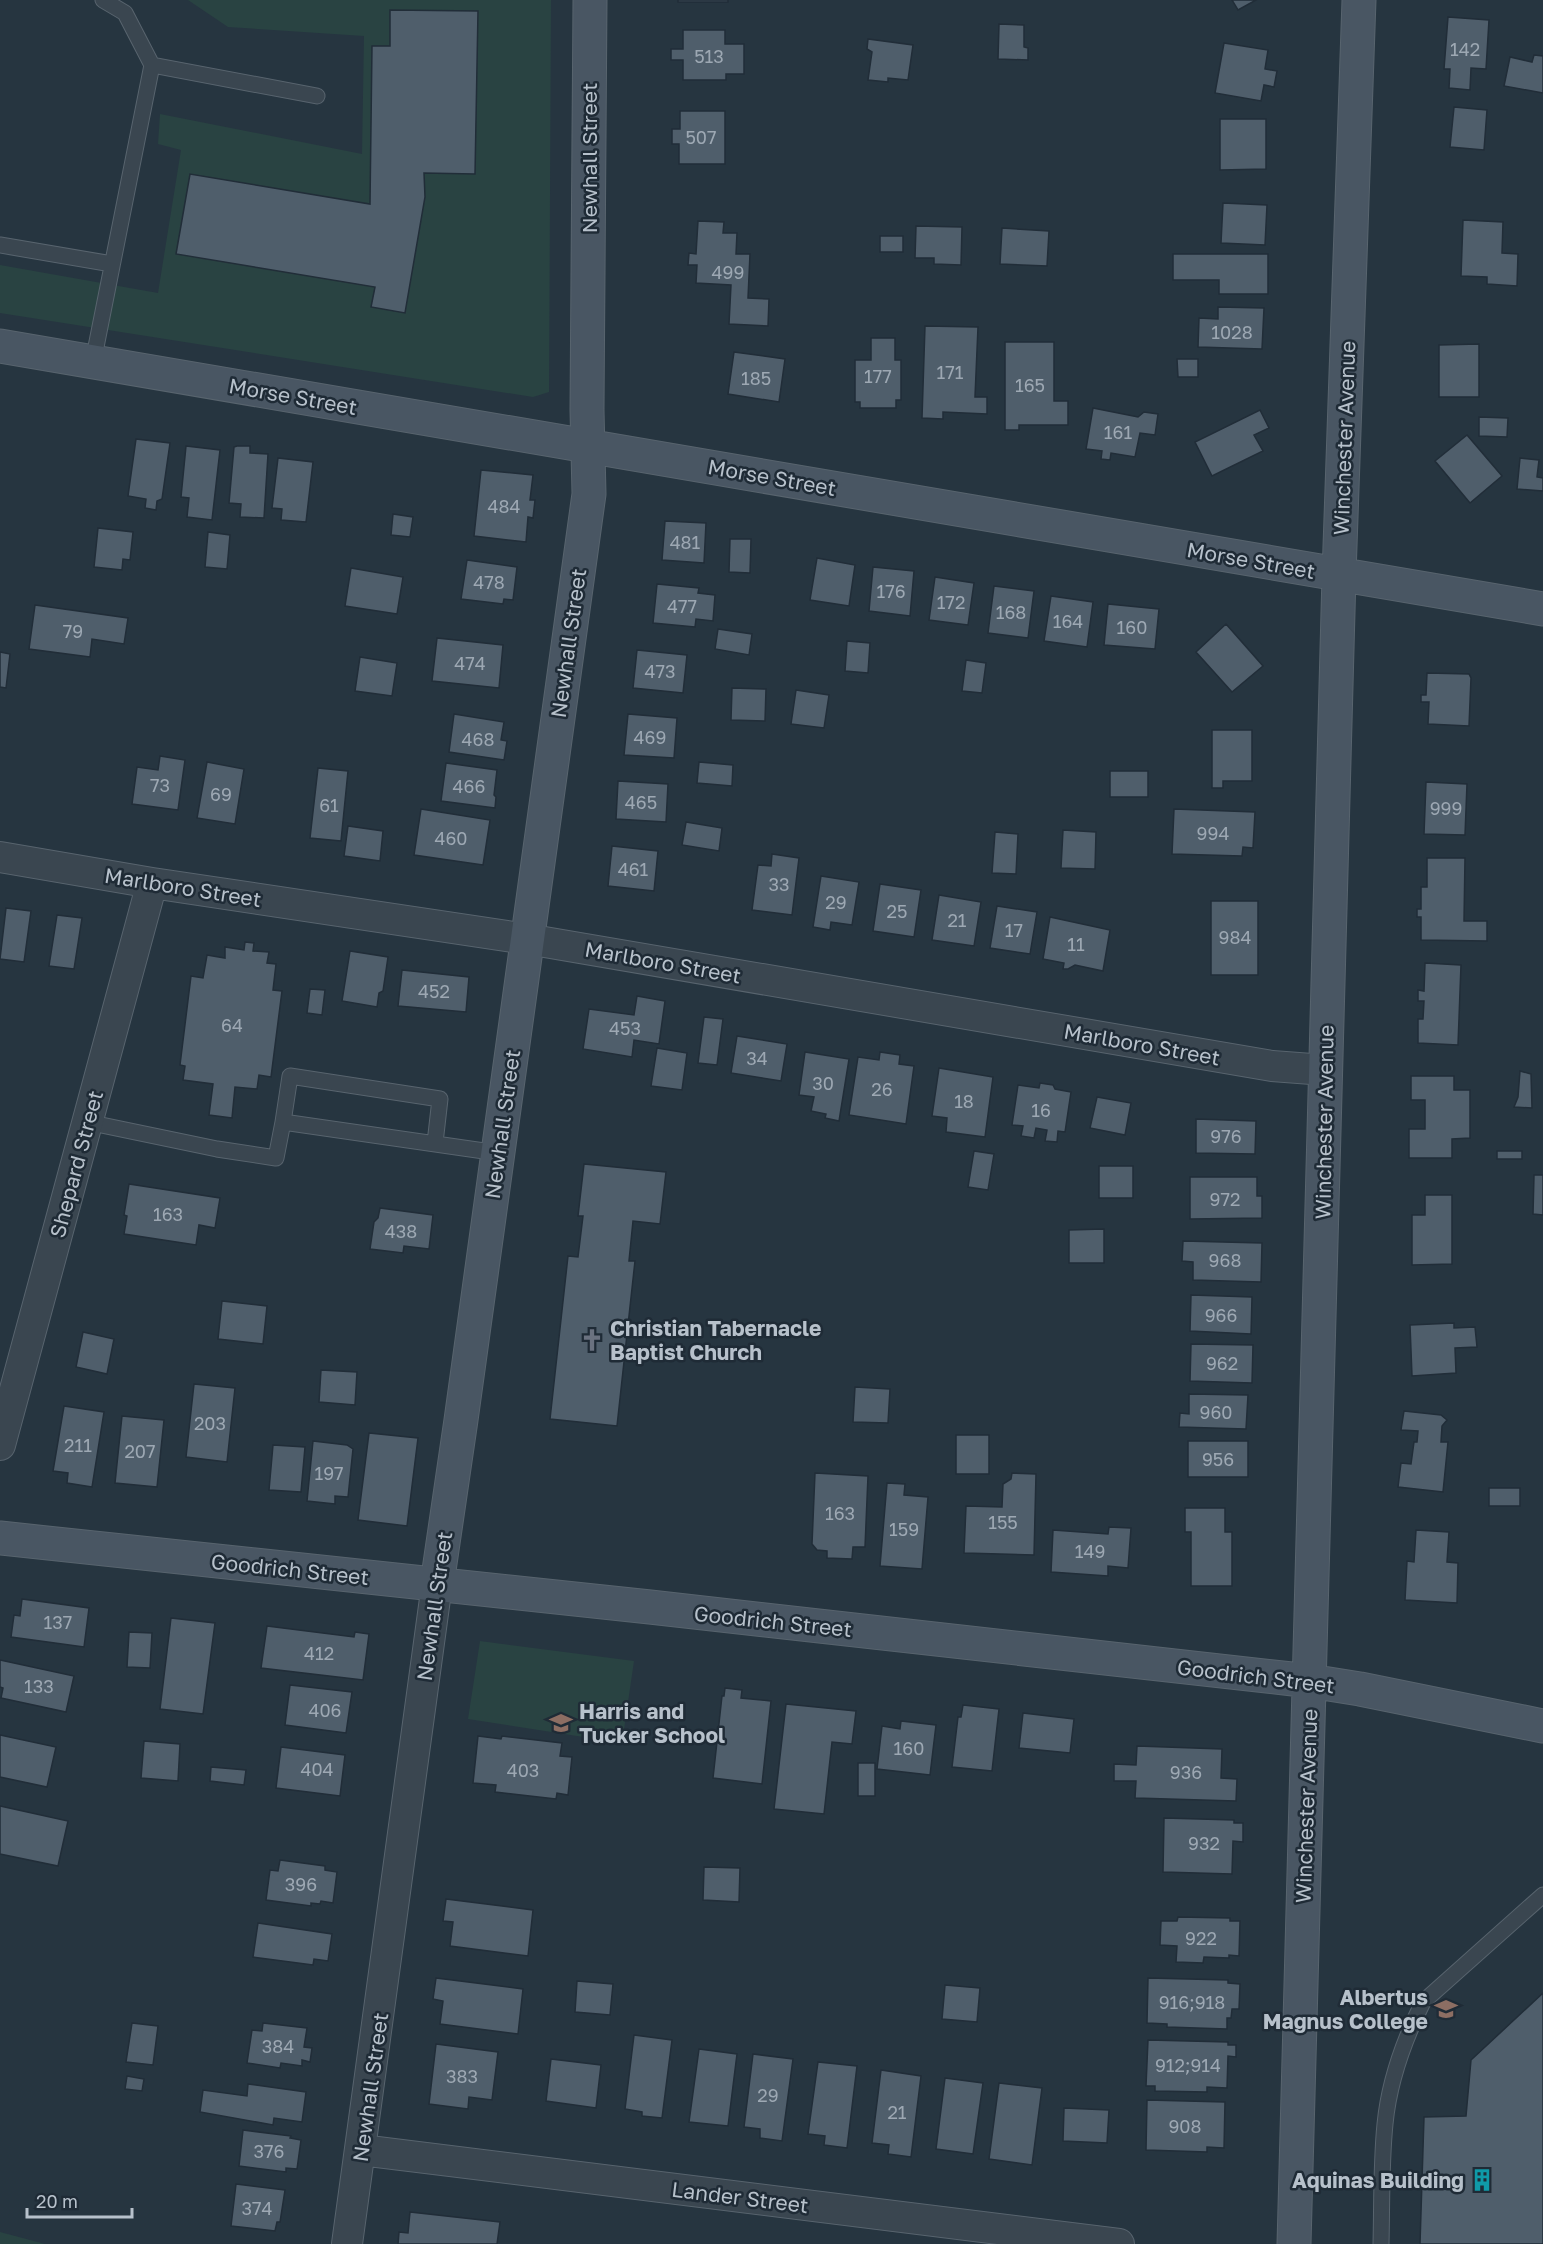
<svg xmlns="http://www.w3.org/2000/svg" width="1543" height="2244" viewBox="0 0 1543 2244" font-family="'Golos Text',sans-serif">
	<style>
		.green { fill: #294342; fill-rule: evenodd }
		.building { fill: #4f5e6b; stroke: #212d38; stroke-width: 1.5 }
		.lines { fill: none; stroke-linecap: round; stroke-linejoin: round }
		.lane-casing { stroke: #58646e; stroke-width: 17 }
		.street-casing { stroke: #58646e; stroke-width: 32 }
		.secondary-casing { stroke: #58646e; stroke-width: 35 }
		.lane { stroke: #3a4650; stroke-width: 15 }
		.street { stroke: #3a4650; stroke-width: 30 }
		.secondary { stroke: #495663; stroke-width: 33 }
		.labels { text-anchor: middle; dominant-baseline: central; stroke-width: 5; stroke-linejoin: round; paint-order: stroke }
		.number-label { font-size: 18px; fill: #9da8b3 }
		.street-label { font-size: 21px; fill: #b7c1cb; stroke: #1f2b36 }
		.poi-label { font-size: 21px; font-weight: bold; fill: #b7c1cb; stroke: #1f2b36; text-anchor: start }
	</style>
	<rect width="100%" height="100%" fill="#263540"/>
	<path class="green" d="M188,0H551L549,392L533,397L0,313V265L158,293L181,150L158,144L160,114L362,154L364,36L228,27ZM390,11L478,12L475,173H424L405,313L371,307L375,287L176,253L190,174L370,204L372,47L390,46Z
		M480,1641L634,1661L622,1743L468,1719Z
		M0,2232L45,2244H0Z"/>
	<path class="building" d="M678,0H728V2H678Z
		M1232,0H1256L1238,10Z
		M390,10L478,11L475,174L424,173L425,197L405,313L371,307L375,287L176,254L190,174L370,204L372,46H390Z
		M1448,17L1489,20L1486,69L1471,68L1470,90L1449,88L1450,69H1444Z
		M999,24L1024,25V47L1028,48V60L998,59Z
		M683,30H725V44H744V74H726V80H683V60H671V49H683Z
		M868,39L913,45L908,80L888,78V82L868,80L872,52L867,49Z
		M1224,43L1268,50L1265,69L1277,71L1274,87L1264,85L1261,101L1215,93Z
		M1534,55L1543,56V93L1504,86L1510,57L1532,62Z
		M1454,107L1487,110L1484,150L1450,147Z
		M680,111H725V164H679V144H672V129H680Z
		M1220,119H1266V169L1220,170Z
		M1223,203L1267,205L1265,245L1221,243Z
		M1463,220L1503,222L1502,253L1518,254L1517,286L1487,284V277L1461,276Z
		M698,221L724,222L723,233H737L736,254H750L748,298L769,299L768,326L729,324L731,285L696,283L697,265H688L689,253L696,254Z
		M916,226L962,227L961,265L934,264V258H915Z
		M1002,228L1049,231L1047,266L1000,264Z
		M880,236H903V252H880Z
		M1173,254H1268V294H1219V280H1173Z
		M1218,307L1264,308L1262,349L1198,347L1199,318L1218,319Z
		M925,326L978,327L975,397H987V414L943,412V419L922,418Z
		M871,338H895V360H901V400H896V408H860V402H855V360H871Z
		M1005,342H1054V401H1068V425H1019V430H1005Z
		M1479,344V397H1439V345Z
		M734,352L785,359L779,402L728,394Z
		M1177,359H1198V377H1178Z
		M1093,408L1138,417L1144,412L1158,414L1155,435L1140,433L1135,457L1111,453L1110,460L1101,459L1102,451L1086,449Z
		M1260,410L1269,428L1254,435L1263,451L1212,476L1195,442Z
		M1479,417L1508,418L1507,437L1479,436Z
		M1467,435L1502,476L1470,503L1435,461Z
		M136,439L170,443L162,499L157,501L156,510L145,508L146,499L128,496Z
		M186,446L220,450L212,520L187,517L189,498L181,497Z
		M237,446H250V453L268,454L264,518L240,517L241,504L229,503L234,447Z
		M278,458L313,462L306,522L281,520L282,509L272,508Z
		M1520,458L1539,460L1537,477L1543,478V491L1517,489Z
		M481,470L533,475L530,500H535L533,518L528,517L526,542L474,536Z
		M393,514L413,517L410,537L391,535Z
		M665,521L706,523L704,563L662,560Z
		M98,528L133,532L130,560L123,559L122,570L94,567Z
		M208,532L230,535L227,569L205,567Z
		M730,539H751L750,573L729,572Z
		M817,558L855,565L849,606L810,600Z
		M467,560L517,567L513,600L504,599L503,604L461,599Z
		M873,567L914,571L910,616L869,611Z
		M351,568L403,577L397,614L345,606Z
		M935,577L974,583L968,625L929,620Z
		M657,584L699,588L698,593L715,595L713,621L696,619L695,627L653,623Z
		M994,586L1034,591L1028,638L988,633Z
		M1051,596L1093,602L1087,647L1044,641Z
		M1108,604L1159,609L1155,649L1104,645Z
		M35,605L128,618L124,644L92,639L90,657L29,649Z
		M1226,624L1263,666L1232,692L1196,652Z
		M718,629L752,634L749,655L715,649Z
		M437,638L503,645L499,688L432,681Z
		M847,641L870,643L868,673L845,671Z
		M637,650L687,655L683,693L633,688Z
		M0,652L10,654L6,688L0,687Z
		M360,657L397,663L392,696L355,691Z
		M966,660L986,663L982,693L962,691Z
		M1427,673L1469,674L1471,678L1469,726L1428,724L1429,702H1421V695H1426Z
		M732,688L766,689L765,721L731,720Z
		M796,690L829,695L824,728L791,724Z
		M454,714L504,722L501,740L507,741L504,760L449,752Z
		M628,714L677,718L674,758L624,755Z
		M1212,730H1252V781H1223V788H1212Z
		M160,756L185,760L178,810L132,804L137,767L158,770Z
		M207,762L244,769L235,824L197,818Z
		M699,762L733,765L732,786L697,783Z
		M446,763L497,770L494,795L496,797L495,808L441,801Z
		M318,768L348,771L341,841L310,838Z
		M1110,771H1148V797H1110Z
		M618,781L668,784L666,822L616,819Z
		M1426,782L1467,784L1465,835L1424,834Z
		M421,809L490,820L483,865L414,855Z
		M1174,809L1255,812L1253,848L1243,847L1242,856L1172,854Z
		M686,822L722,828L719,851L682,845Z
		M348,826L383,831L380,861L344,856Z
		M1063,830L1096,832L1095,869L1061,868Z
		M995,832L1018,834L1016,874L992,873Z
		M612,846L658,851L654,891L608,886Z
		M772,854L799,858L792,915L752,910L758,865L771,866Z
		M1427,858H1465L1464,921H1487V941L1421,940V917H1417V909H1421V887H1427Z
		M821,876L859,882L852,925L831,922L830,930L813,927Z
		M880,884L921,890L914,937L873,931Z
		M939,895L981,902L974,946L932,940Z
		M1211,901H1258V975H1211Z
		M997,906L1037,912L1030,954L990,948Z
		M6,908L31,911L24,962L0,959Z
		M57,915L82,918L74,969L49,966Z
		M1050,917L1110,930L1103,971L1075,965L1068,969H1063L1064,963L1043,959Z
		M245,942L254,943L253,951L269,952L267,963L276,964L273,990L282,991L271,1077L259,1075L257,1089L235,1087L232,1118L209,1115L213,1084L183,1080L185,1066L180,1065L191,976L203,978L207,955L225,958V947L244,950Z
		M350,951L388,957L383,991L379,993L377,1007L342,1001Z
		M1425,963L1461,965L1458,1045L1418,1043V1019H1423L1424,1001H1418V990L1424,991Z
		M402,970L469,977L466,1012L398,1006Z
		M310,989L325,990L322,1015L307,1013Z
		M637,996L665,1001L659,1044L634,1040L632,1057L583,1049L589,1009L634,1015Z
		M704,1017L723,1019L717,1065L698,1063Z
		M737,1036L787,1044L781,1081L731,1073Z
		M657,1048L687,1053L682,1090L651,1086Z
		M805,1052L849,1059L839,1121L825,1118L826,1114L811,1111L814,1097L799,1095Z
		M880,1052L900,1055L899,1064L914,1066L906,1124L849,1115L858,1057L879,1060Z
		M939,1068L993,1077L985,1137L946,1132L947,1118L932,1116Z
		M1520,1071L1531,1074L1532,1108L1514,1107L1518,1097Z
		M1411,1076H1454V1090H1470V1138L1452,1139V1158H1409V1129H1425V1100H1411Z
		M1040,1083L1053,1085L1055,1089L1071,1092L1065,1132L1058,1131L1057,1142L1045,1141L1047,1130L1036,1128L1034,1138L1021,1136L1023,1126L1012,1125L1018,1085L1039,1088Z
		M1097,1097L1131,1103L1125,1135L1090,1128Z
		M1196,1119L1256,1121L1255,1154L1196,1153Z
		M974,1151L994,1154L988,1190L968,1187Z
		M1497,1151H1522V1159H1497Z
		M584,1164L666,1172L660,1224L633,1221L629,1261H635L617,1426L550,1419L568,1256L578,1257L583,1216H578Z
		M1099,1166H1133V1198H1099Z
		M1534,1175H1543V1215L1533,1214Z
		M1190,1177H1257V1196H1262V1218L1190,1219Z
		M129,1184L220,1198L215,1228L199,1225L196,1245L124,1234L127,1216L124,1215Z
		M1425,1195H1452V1264L1412,1265V1215H1425Z
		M380,1208L433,1215L429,1249L404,1246L403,1253L370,1249L374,1222L378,1218Z
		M1104,1229V1263H1069V1230Z
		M1183,1241L1262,1243L1261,1282L1193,1280V1262L1182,1261Z
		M1191,1295L1252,1297L1251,1334L1190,1331Z
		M222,1301L267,1306L263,1344L218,1339Z
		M1454,1323V1328L1475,1327L1477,1347L1455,1348L1456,1373L1412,1376L1410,1325Z
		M83,1332L114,1339L107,1374L76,1367Z
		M1191,1344L1253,1345L1252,1383L1190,1381Z
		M321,1370L357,1372L355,1405L319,1402Z
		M194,1384L235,1388L227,1462L186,1457Z
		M855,1387L890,1389L888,1423L853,1422Z
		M1189,1394L1248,1395L1246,1429L1179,1427L1180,1413L1189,1414Z
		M64,1406L104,1412L92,1487L67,1483L68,1473L53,1471Z
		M1404,1411L1441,1415L1447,1420L1442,1426L1441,1442H1448L1443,1492L1398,1487L1401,1463L1411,1464L1414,1442H1417L1418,1431L1401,1430Z
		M122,1416L164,1420L157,1487L115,1483Z
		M369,1433L418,1438L407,1526L358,1520Z
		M956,1435H989V1474H956Z
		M313,1441L347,1445L353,1449L348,1497L335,1496V1504L307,1501Z
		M1188,1441H1248V1477H1188Z
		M273,1445L305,1447L301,1492L269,1490Z
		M815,1473L868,1476L865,1547H853L852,1559L827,1558V1551L817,1550L812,1544Z
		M1012,1473L1036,1474L1034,1555L964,1553L966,1506L1002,1507L1003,1484L1011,1479Z
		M887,1483L905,1484L904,1495L928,1497L922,1569L880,1566Z
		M1489,1488H1520V1506H1489Z
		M1185,1508H1225V1532H1232V1586H1191V1532H1185Z
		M1109,1527L1131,1528L1128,1568L1108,1566V1576L1051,1572L1053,1530L1108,1534Z
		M1416,1530L1449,1532L1447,1562L1458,1563L1457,1603L1405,1600L1407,1561L1414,1562Z
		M22,1599L89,1608L84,1647L11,1637L14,1615L20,1616Z
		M171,1618L215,1623L203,1714L160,1709Z
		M267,1626L354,1637L355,1632L369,1634L363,1680L261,1668Z
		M129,1632L152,1633L150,1668L127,1667Z
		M0,1660L74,1676L66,1712L1,1698L3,1688L0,1687Z
		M290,1685L352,1692L346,1733L285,1725Z
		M725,1688L742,1690L741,1698L771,1701L762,1784L713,1778L722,1696H724Z
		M786,1704L856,1711L852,1744L832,1742L824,1814L774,1809Z
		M963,1705L999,1709L992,1771L952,1767L958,1717H961Z
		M1023,1713L1074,1719L1070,1753L1019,1748Z
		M901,1721L936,1725L930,1775L877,1769L882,1726L900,1729Z
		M0,1735L56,1747L47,1787L0,1777Z
		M478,1736L501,1739L502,1736L562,1743L560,1756L572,1757L568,1795L557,1793L556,1799L495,1792L496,1785L473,1783Z
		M144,1741L180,1744L178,1781L141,1778Z
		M1137,1746L1222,1749L1221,1778L1237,1779L1236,1801L1135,1798L1136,1781H1114V1764L1136,1765Z
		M281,1747L345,1755L340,1796L276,1788Z
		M858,1763H875V1796H858Z
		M211,1767L246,1770L244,1785L210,1781Z
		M0,1806L68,1821L58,1866L0,1854Z
		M1164,1818L1234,1820V1823H1243V1842L1233,1841L1232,1874L1163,1872Z
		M280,1860L325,1866V1870L337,1872L333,1903L321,1901L320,1904L311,1903V1906L266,1900L270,1870L278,1871Z
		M704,1867L740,1868L739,1902L703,1900Z
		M446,1899L533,1910L528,1956L450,1946L453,1922L443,1921Z
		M1178,1917L1230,1918V1921H1240L1239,1956L1229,1955V1958L1204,1957L1203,1963L1176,1962L1177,1946L1160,1945L1161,1921H1177Z
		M258,1923L332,1934L328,1961L314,1959L313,1965L253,1957Z
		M436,1978L523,1989L518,2034L440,2024L443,2001L433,1999Z
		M1148,1978L1228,1980V1983L1240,1984L1239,2009H1232L1231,2018H1227V2029L1167,2027V2024L1147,2023Z
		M577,1981L613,1984L610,2015L575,2012Z
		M945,1985L980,1988L977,2022L942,2019Z
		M1543,1993V2244H1420L1424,2117L1466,2116L1471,2060Z
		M132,2023L158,2026L153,2065L126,2062Z
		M263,2023L307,2028L304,2047L312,2048L310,2062L302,2060V2066L281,2063L280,2068L247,2063L252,2030L262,2031Z
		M634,2035L672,2040L662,2118L642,2116V2112L625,2109Z
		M1148,2040L1228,2042V2045H1236V2057L1228,2056L1227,2088L1207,2087V2092L1155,2091V2086H1146Z
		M436,2044L498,2052L492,2100L469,2097L468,2109L429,2104Z
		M699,2049L737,2054L728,2126L689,2122Z
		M753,2054L793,2059L782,2141L760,2138V2129L744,2127Z
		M551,2059L601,2065L596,2108L546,2101Z
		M818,2062L857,2066L847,2148L824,2145L825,2136L808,2134Z
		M881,2070L921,2076L911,2157L888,2154L889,2145L872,2143Z
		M127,2076L144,2079L142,2091L125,2089Z
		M945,2078L983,2083L973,2154L936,2149Z
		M999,2083L1042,2088L1032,2165L989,2159Z
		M248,2084L306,2092L302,2122L274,2118L273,2125L200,2112L203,2090L247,2096Z
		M1147,2100L1225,2102L1224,2148L1207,2147V2152L1146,2150Z
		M1064,2108L1109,2110L1107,2143L1063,2141Z
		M243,2130L291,2136L290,2138L301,2140L297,2169L286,2168V2172L239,2166Z
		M236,2184L285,2190L280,2222H277L275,2231L231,2226Z
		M410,2212L500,2222L497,2244H398L399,2232L408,2233Z"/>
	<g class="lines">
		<g class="lane-casing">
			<path id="lane" d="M103,0L125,13L152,65
				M0,245L112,264
				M93,362L152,65L317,96
				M87,1122L217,1149L276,1158L283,1122L498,1153
				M283,1122L290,1076L440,1099L435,1143
				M1381,2244C1382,2204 1381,2164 1385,2124C1389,2082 1404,2040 1423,2002L1543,1895"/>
		</g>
		<g class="street-casing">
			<path id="street" d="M0,857L152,883L527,939L1272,1066L1325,1070
				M0,1445L152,883
				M361,2150L1119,2244
				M347,2244L437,1584"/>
		</g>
		<g class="secondary-casing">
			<path id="secondary" d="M0,346L1543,609
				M0,1538L650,1607L1310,1681L1360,1689L1543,1726
				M437,1584L461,1420L589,494L587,410L590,0
				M1294,2244L1339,575L1359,0"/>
		</g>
		<use href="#lane" class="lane"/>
		<use href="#street" class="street"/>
		<use href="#secondary" class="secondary"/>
	</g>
	<defs>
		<g id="church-bare" transform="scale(1.8)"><path d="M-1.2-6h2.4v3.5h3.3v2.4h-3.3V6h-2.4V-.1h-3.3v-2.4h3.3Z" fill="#6b7280" stroke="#1f2b36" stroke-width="2.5" paint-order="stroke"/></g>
		<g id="school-bare" transform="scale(1.8)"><path d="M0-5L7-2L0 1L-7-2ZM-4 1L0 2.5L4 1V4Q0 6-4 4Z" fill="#8d6e63" stroke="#1f2b36" stroke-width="2.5" paint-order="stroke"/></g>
		<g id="university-bare" transform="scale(1.8)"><path d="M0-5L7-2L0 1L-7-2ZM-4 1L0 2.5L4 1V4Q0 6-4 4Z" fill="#8d6e63" stroke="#1f2b36" stroke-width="2.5" paint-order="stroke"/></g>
		<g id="building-bare" transform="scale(1.8)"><path d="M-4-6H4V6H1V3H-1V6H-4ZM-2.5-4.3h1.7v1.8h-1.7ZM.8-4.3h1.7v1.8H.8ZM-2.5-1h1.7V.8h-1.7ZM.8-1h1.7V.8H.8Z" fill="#0f9aa8" stroke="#1f2b36" stroke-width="2.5" paint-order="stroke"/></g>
	</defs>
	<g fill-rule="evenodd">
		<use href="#church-bare" x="592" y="1340"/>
		<use href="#school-bare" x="561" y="1723"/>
		<use href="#university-bare" x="1446" y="2009"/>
		<use href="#building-bare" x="1482" y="2180"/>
	</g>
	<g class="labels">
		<g class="number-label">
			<text x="1465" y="49">142</text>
			<text x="709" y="56">513</text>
			<text x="701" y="137">507</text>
			<text x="728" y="272">499</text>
			<text x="1232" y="332">1028</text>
			<text x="950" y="372">171</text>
			<text x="878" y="376">177</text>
			<text x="756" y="378">185</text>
			<text x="1030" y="385">165</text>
			<text x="1118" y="432">161</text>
			<text x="504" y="506">484</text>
			<text x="685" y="542">481</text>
			<text x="489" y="582">478</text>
			<text x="891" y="591">176</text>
			<text x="951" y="602">172</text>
			<text x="682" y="606">477</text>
			<text x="1011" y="612">168</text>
			<text x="1068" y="621">164</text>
			<text x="1132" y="627">160</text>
			<text x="73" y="631">79</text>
			<text x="470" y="663">474</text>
			<text x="660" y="671">473</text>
			<text x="650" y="737">469</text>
			<text x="478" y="739">468</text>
			<text x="160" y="785">73</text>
			<text x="469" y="786">466</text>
			<text x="221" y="794">69</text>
			<text x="641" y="802">465</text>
			<text x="329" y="805">61</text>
			<text x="1446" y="808">999</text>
			<text x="1213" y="833">994</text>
			<text x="451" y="838">460</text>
			<text x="633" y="869">461</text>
			<text x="779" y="884">33</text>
			<text x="836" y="902">29</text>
			<text x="897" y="911">25</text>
			<text x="957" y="920">21</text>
			<text x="1014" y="930">17</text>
			<text x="1235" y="937">984</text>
			<text x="1076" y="944">11</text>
			<text x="434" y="991">452</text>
			<text x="232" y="1025">64</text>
			<text x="625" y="1028">453</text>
			<text x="757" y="1058">34</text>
			<text x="823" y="1083">30</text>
			<text x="882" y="1089">26</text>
			<text x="964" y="1101">18</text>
			<text x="1041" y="1110">16</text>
			<text x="1226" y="1136">976</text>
			<text x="1225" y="1199">972</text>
			<text x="168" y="1214">163</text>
			<text x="401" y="1231">438</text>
			<text x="1225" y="1260">968</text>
			<text x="1221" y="1315">966</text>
			<text x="1222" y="1363">962</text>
			<text x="1216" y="1412">960</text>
			<text x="210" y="1423">203</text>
			<text x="78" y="1445">211</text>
			<text x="140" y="1451">207</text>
			<text x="1218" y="1459">956</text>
			<text x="329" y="1473">197</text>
			<text x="840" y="1513">163</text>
			<text x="1003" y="1522">155</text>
			<text x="904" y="1529">159</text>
			<text x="1090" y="1551">149</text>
			<text x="58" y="1622">137</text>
			<text x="319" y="1653">412</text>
			<text x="39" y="1686">133</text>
			<text x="325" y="1710">406</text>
			<text x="909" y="1748">160</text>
			<text x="317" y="1769">404</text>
			<text x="523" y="1770">403</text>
			<text x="1186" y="1772">936</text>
			<text x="1204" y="1843">932</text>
			<text x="301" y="1884">396</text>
			<text x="1201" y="1938">922</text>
			<text x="1192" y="2002">916;918</text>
			<text x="278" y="2046">384</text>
			<text x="1188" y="2065">912;914</text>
			<text x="462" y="2076">383</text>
			<text x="768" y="2095">29</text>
			<text x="897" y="2112">21</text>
			<text x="1185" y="2126">908</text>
			<text x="269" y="2151">376</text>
			<text x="257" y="2208">374</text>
		</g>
		<g class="street-label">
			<text transform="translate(589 158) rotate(-90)">Newhall Street</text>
			<text transform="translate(293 396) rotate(10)">Morse Street</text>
			<text transform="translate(1344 438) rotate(-88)">Winchester Avenue</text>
			<text transform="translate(772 477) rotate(10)">Morse Street</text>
			<text transform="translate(1251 560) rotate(10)">Morse Street</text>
			<text transform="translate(568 643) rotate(-82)">Newhall Street</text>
			<text transform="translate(183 887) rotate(9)">Marlboro Street</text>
			<text transform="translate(663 962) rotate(10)">Marlboro Street</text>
			<text transform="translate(1142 1044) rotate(10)">Marlboro Street</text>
			<text transform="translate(1324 1122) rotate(-89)">Winchester Avenue</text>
			<text transform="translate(502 1124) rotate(-82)">Newhall Street</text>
			<text transform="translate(76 1164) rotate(-75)">Shepard Street</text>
			<text transform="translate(290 1569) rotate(6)">Goodrich Street</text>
			<text transform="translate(434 1606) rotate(-82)">Newhall Street</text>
			<text transform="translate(773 1621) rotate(6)">Goodrich Street</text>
			<text transform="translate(1256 1676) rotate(7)">Goodrich Street</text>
			<text transform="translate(1306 1806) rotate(-88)">Winchester Avenue</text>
			<text transform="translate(370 2087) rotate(-82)">Newhall Street</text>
			<text transform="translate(740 2197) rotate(7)">Lander Street</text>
		</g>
		<g class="poi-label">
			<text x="610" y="1328">Christian Tabernacle<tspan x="610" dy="24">Baptist Church</tspan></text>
			<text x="579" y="1711">Harris and<tspan x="579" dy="24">Tucker School</tspan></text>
			<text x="1428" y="1997" text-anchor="end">Albertus<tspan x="1428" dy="24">Magnus College</tspan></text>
			<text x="1464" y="2180" text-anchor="end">Aquinas Building</text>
		</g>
	</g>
	<path d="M27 2208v9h105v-9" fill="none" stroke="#b7c1cb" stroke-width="3"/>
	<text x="36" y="2208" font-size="18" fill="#b7c1cb" stroke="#1f2b36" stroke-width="4.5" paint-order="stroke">20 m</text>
</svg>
